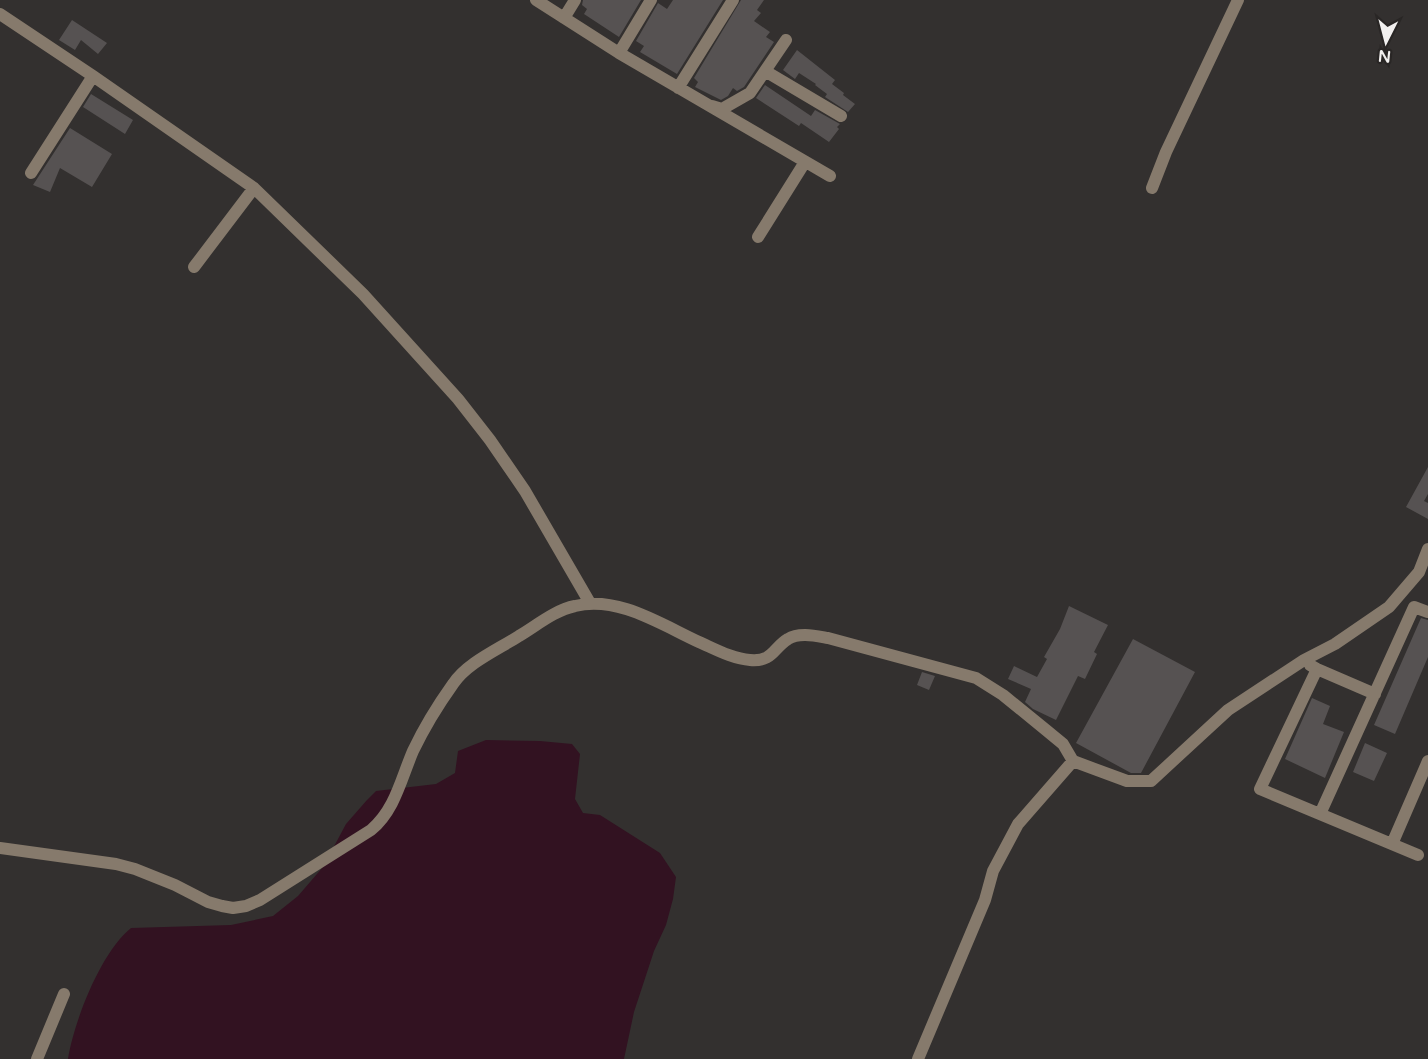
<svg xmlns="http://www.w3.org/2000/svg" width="1428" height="1059" viewBox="0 0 1428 1059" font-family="'Varela Round',sans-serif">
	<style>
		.water { fill: #321221 }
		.building { fill: #565252 }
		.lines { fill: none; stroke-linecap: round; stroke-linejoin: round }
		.minor { stroke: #867a6c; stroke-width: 12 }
	</style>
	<rect width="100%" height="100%" fill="#33302f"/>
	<path class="water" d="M486,740L540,741L572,744L580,754L575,799L583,813L600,815L660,853L676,877L673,899L666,925L654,951L634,1012L624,1059H68C74,1021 101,952 131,928L231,925L273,916L298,896L323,867L346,824L367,800L376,791L436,784L455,773L458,751Z"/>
	<path class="building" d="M583,0H641L619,37L584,14L587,9L582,5Z
		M673,0H723L677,74L640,52L644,46L636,41L658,3L667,9Z
		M741,0H764L757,10L761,13L754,21L770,32L766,37L774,42L744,87L737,91L733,88L728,96L721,100L695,87L698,82L694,78Z
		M72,20L107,43L98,54L81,40L75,50L59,40Z
		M797,50L835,80L832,84L844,93L843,95L855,104L848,112L825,97L827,94L815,85L816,84L799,73L795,79L783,70Z
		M765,85L811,116L815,110L840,124L837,127L839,129L829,142L801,123L799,126L756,98Z
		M91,94L133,120L125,134L83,107Z
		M70,128L112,154L92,187L60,168L50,192L33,185Z
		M1428,467V494L1424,501L1428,503V519L1406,507Z
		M1069,606L1108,625L1094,652L1097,654L1085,679L1078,676L1056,720L1033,709L1025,702L1031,689L1008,679L1014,666L1037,677L1047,659L1044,657L1060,629Z
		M1421,618L1428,620V657L1395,734L1374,725Z
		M1133,639L1195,672L1141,773H1131L1076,743Z
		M922,672L935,676L929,690L917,685Z
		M1312,698L1330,706L1323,724L1344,732L1325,778L1285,759Z
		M1365,743L1387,753L1374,781L1353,772Z"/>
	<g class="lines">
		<path class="minor" d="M536,0L619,53L830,176
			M0,14L93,76L254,188L363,294L458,399L490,440L525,491L590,603
			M564,18L575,0
			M619,53L651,0
			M765,71L841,116
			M678,88L733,0
			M712,106L722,109L750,93L786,40
			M31,173L93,76
			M1152,188L1166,152L1238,0
			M758,237L805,162
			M194,267L254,188
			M1310,665L1317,669L1375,694
			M1317,669L1260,789L1418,855
			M1320,814L1414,607L1428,612
			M1392,844L1428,761
			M0,848L116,864L135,869L175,885L208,902L222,906L233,908L246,906L260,900L371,830C395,810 401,779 413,751C424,728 438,705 453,684C467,663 497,650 519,636C536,626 555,610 575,606C617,595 662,625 699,642C715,649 733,659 750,660C773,662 773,648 788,639C799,632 816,636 828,638L976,678L1003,695L1046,730L1063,744L1073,761
			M37,1059L64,994
			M918,1059L985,900L993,871L1018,824L1073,761L1127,781H1151L1228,710L1304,660L1335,644L1389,607L1419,572L1428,549"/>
	</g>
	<g transform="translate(1386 42) rotate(186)" stroke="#292625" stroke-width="4.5" paint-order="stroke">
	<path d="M0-4.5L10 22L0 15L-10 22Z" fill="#f2f0ef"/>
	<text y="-9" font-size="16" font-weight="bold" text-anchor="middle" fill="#f2f0ef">N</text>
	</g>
</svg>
